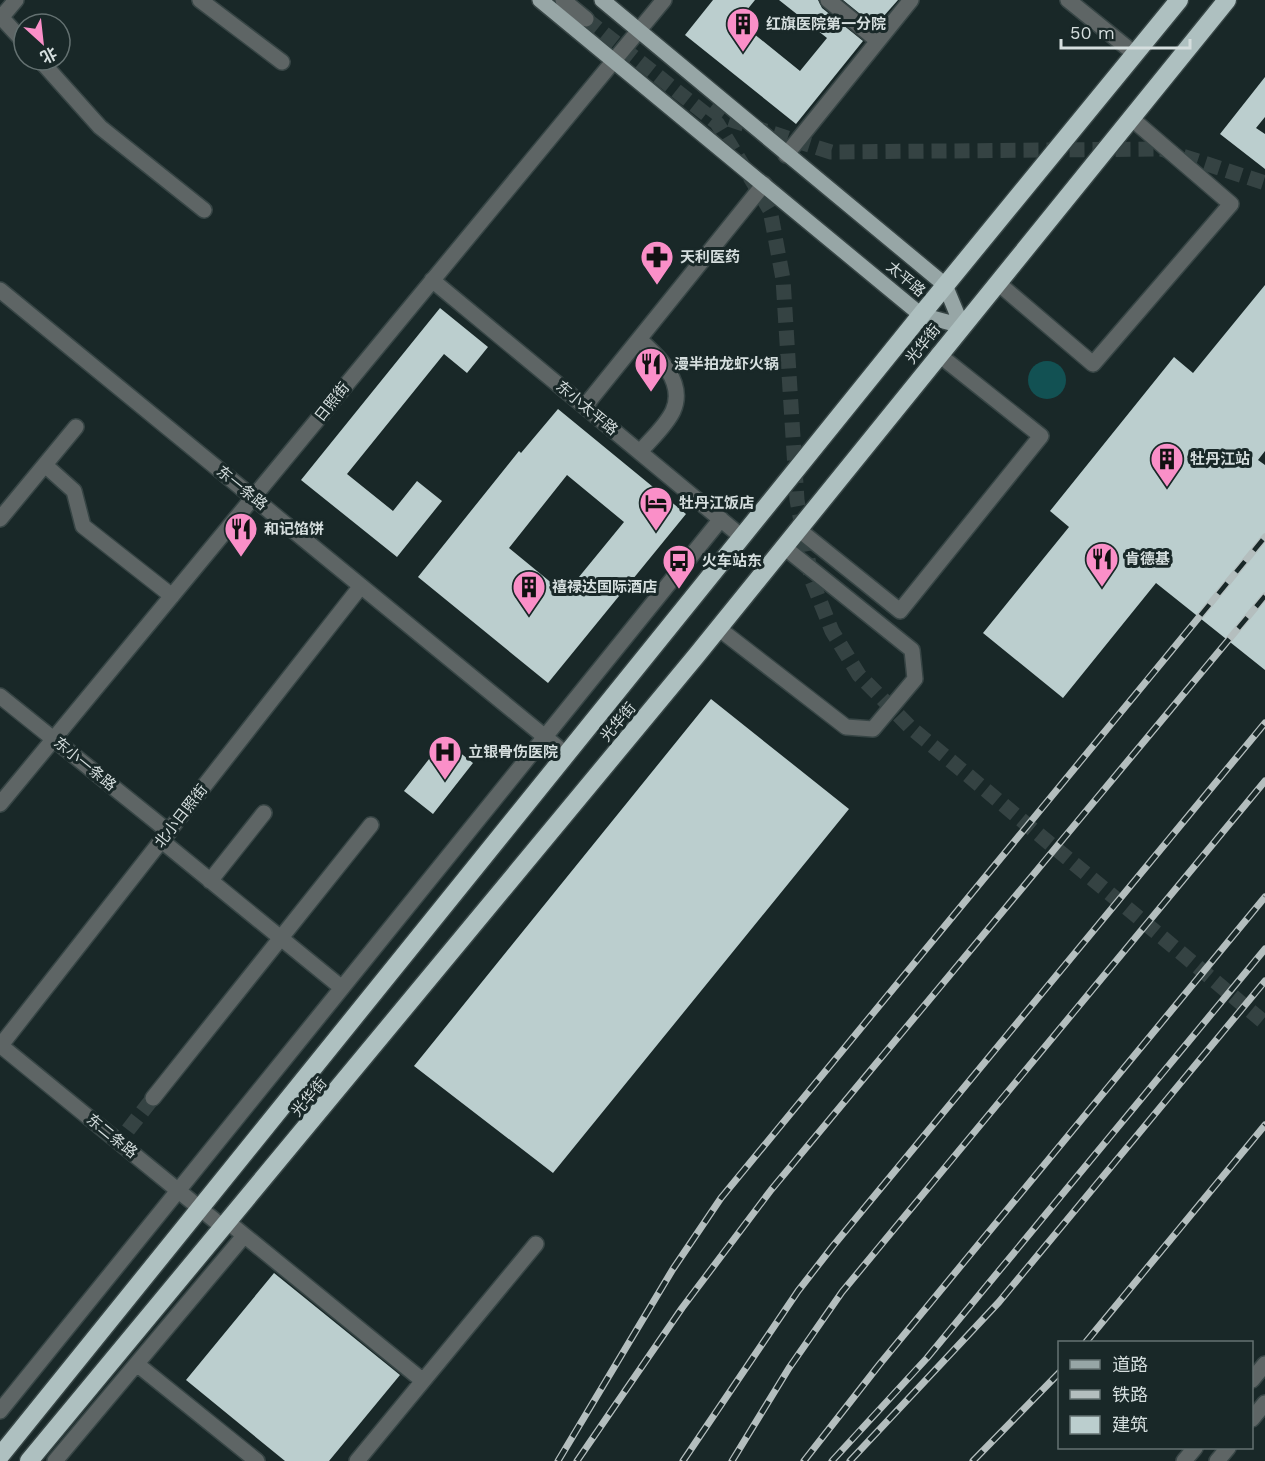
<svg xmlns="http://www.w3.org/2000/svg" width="1265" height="1461" viewBox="0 0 1265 1461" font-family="'Work Sans','Noto Sans SC',sans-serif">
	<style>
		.green { fill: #125153 }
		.building { fill: #bbcece; fill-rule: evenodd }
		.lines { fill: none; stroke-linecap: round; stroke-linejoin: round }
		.minor-tunnel { stroke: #354343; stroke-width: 15; stroke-dasharray: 15 8; stroke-linecap: butt }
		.minor-casing { stroke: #374545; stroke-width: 18 }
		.major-casing { stroke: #374545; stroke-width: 18 }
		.highway-casing { stroke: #374545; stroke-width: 21 }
		.minor { stroke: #5e6565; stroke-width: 15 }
		.major { stroke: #97a6a6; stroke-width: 15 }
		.highway { stroke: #aec0c0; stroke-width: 18 }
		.rail-casing { stroke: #b4bebe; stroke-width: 7 }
		.rail { stroke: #192828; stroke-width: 4.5; stroke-dasharray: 14; stroke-linecap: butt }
		.labels { text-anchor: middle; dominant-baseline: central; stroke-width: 6; stroke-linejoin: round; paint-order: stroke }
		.poi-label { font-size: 15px; font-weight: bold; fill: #d5dede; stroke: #192828; text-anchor: start }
		.street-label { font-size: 15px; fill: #d5dede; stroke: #192828 }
	</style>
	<rect width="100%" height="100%" fill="#192828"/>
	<path class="green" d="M1028 380a19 19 0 1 1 38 0a19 19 0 1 1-38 0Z"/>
	<path class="building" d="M713,0H755L738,21L800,71L827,38L779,0H818L822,8L863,41L796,124L685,35Z
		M843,0H898L875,26Z
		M1265,77V117L1256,128L1265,134V169L1220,134Z
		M1265,285V451L1258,460L1265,465V670L1156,583L1063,698L983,633L1069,527L1050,511L1174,357L1193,373Z
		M440,308L488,347L467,373L444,354L347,474L393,511L417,481L442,501L397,557L301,480Z
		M558,409L686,514L548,683L418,577L519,451L521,453ZM567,475L624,522L565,594L509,548Z
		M711,699L849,809L553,1173L414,1066Z
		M444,740L473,763L433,814L404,791Z
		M274,1273L400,1375L329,1461H285L186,1380Z"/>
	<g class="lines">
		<path class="minor-tunnel" d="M586,19L717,123L770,210L783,279L797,500L812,581L832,631L859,675L910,727L1265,1023
			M710,108L722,117L831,152L1161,149L1265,183
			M128,1130L153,1098"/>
		<g class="minor-casing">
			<path id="minor" d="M200,0L282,62
				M563,0L586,19
				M828,0L878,41
				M1068,0L1135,54
				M1,17L24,42
				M0,19L16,0
				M40,60L100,127L204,210
				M786,155L911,0
				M432,280L742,537
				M998,283L1093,364L1231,204L1131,118
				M0,290L567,755
				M639,339C658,356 686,382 673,411C666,426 650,440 640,452
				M585,406L764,184
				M45,465L74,491L83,526L172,596
				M0,519L76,427
				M798,529L900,611L1041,436L938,354
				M718,628L846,727L873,729L915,679L912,650L784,547
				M0,696L169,832
				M0,804L664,0
				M162,841L342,988
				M210,881L264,813
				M0,1045L224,1228
				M1,1045L361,586
				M153,1098L371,825
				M228,1222L422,1380
				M138,1365L257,1461
				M1252,1380L1265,1364
				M0,1411L721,519
				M1252,1419L1265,1403
				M55,1461L243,1237
				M357,1461L536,1244
				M1184,1461L1195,1448
				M1217,1461L1228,1448"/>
		</g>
		<g class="major-casing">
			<path id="major" d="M540,0L921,315L962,326
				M602,0L945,285L962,326"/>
		</g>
		<g class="highway-casing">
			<path id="highway" d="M0,1456L921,315L1179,0
				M29,1461L696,656L1227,0"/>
		</g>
		<use href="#minor" class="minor"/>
		<use href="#major" class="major"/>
		<use href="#highway" class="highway"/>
		<g class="rail-casing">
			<path id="rail" d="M1086,1342L1265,1125
				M558,1461L673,1269L721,1198L1265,537
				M577,1461L682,1308L771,1190L1265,596
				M683,1461L798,1291L833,1246L1265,723
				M732,1461L789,1368L842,1292L1265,781
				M804,1461L879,1365L1265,897
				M832,1461L927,1358L1265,949
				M850,1461L999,1302L1265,981
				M973,1461L1060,1372"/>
		</g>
		<use href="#rail" class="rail"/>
	</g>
	<defs>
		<g id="building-pin" transform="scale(1.725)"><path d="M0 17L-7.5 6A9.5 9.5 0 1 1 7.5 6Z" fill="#fa8fc8" stroke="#192828"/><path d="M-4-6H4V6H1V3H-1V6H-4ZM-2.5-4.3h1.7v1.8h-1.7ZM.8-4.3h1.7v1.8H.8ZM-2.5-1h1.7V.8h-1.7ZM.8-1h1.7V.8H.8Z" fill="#111"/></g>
		<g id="pharmacy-pin" transform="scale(1.725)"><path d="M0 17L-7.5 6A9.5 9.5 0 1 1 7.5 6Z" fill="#fa8fc8" stroke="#192828"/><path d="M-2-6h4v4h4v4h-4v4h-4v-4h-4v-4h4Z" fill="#111"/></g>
		<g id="restaurant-pin" transform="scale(1.725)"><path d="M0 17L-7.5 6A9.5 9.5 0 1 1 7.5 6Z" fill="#fa8fc8" stroke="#192828"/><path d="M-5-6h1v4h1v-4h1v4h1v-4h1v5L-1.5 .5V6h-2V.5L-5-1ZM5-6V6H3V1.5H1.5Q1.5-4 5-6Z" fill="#111"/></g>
		<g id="hotel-pin" transform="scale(1.725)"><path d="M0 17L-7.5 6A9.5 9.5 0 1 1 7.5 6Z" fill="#fa8fc8" stroke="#192828"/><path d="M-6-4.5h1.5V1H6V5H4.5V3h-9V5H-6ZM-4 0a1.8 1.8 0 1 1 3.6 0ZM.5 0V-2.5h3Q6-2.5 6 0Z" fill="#111"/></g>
		<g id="bus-pin" transform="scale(1.725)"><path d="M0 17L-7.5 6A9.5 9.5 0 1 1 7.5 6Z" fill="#fa8fc8" stroke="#192828"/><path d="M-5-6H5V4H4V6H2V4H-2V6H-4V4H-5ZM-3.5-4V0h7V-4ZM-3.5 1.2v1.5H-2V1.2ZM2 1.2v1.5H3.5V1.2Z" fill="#111"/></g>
		<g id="hospital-pin" transform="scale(1.725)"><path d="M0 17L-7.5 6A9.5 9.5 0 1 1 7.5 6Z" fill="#fa8fc8" stroke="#192828"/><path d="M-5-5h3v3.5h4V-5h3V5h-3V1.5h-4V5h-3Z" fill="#111"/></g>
	</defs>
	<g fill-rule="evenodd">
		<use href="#building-pin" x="743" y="24"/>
		<use href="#pharmacy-pin" x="657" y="257"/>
		<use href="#restaurant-pin" x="651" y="364"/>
		<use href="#building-pin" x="1167" y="459"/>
		<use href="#hotel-pin" x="656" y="503"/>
		<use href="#restaurant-pin" x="241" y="529"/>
		<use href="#restaurant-pin" x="1102" y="559"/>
		<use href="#bus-pin" x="679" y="561"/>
		<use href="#building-pin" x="529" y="587"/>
		<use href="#hospital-pin" x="445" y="752"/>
	</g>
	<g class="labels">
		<g class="poi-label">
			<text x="766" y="24">红旗医院第一分院</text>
			<text x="680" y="257">天利医药</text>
			<text x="674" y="364">漫半拍龙虾火锅</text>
			<text x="1190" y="459">牡丹江站</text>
			<text x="679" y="503">牡丹江饭店</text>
			<text x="264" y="529">和记馅饼</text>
			<text x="1125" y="559">肯德基</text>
			<text x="702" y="561">火车站东</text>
			<text x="552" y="587">禧禄达国际酒店</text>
			<text x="468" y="752">立银骨伤医院</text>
		</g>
		<g class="street-label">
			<text transform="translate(906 279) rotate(40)">太平路</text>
			<text transform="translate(923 344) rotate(-51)">光华街</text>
			<text transform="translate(332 402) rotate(-51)">日照街</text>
			<text transform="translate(587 408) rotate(40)">东小太平路</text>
			<text transform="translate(242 488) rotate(39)">东一条路</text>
			<text transform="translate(618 722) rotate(-50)">光华街</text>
			<text transform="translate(85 764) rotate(39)">东小一条路</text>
			<text transform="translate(181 816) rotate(-52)">北小日照街</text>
			<text transform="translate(309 1097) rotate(-50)">光华街</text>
			<text transform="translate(112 1136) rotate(39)">东二条路</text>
		</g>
	</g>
	<rect x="1058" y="1341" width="195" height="108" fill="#192828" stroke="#647171" stroke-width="1.5"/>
	<rect x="1070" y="1360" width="30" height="9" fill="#97a6a6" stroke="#647171" stroke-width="1.5"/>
	<text x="1112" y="1371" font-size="18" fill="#d5dede">道路</text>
	<rect x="1070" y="1390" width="30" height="9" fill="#b4bebe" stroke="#647171" stroke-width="1.5"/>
	<text x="1112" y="1401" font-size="18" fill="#d5dede">铁路</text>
	<rect x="1070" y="1416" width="30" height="18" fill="#bbcece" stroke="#647171" stroke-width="1.5"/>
	<text x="1112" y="1431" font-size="18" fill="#d5dede">建筑</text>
	<g transform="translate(42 42) rotate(153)"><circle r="28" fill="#192828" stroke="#647171" stroke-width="1.5"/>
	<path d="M0-4.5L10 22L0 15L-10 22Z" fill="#fa8fc8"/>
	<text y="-9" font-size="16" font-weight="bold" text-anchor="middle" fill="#d5dede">北</text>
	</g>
	<path d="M1061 39v9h129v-9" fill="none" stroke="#d5dede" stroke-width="3"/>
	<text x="1070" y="39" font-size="18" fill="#d5dede" stroke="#192828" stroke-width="4.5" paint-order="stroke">50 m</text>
</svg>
